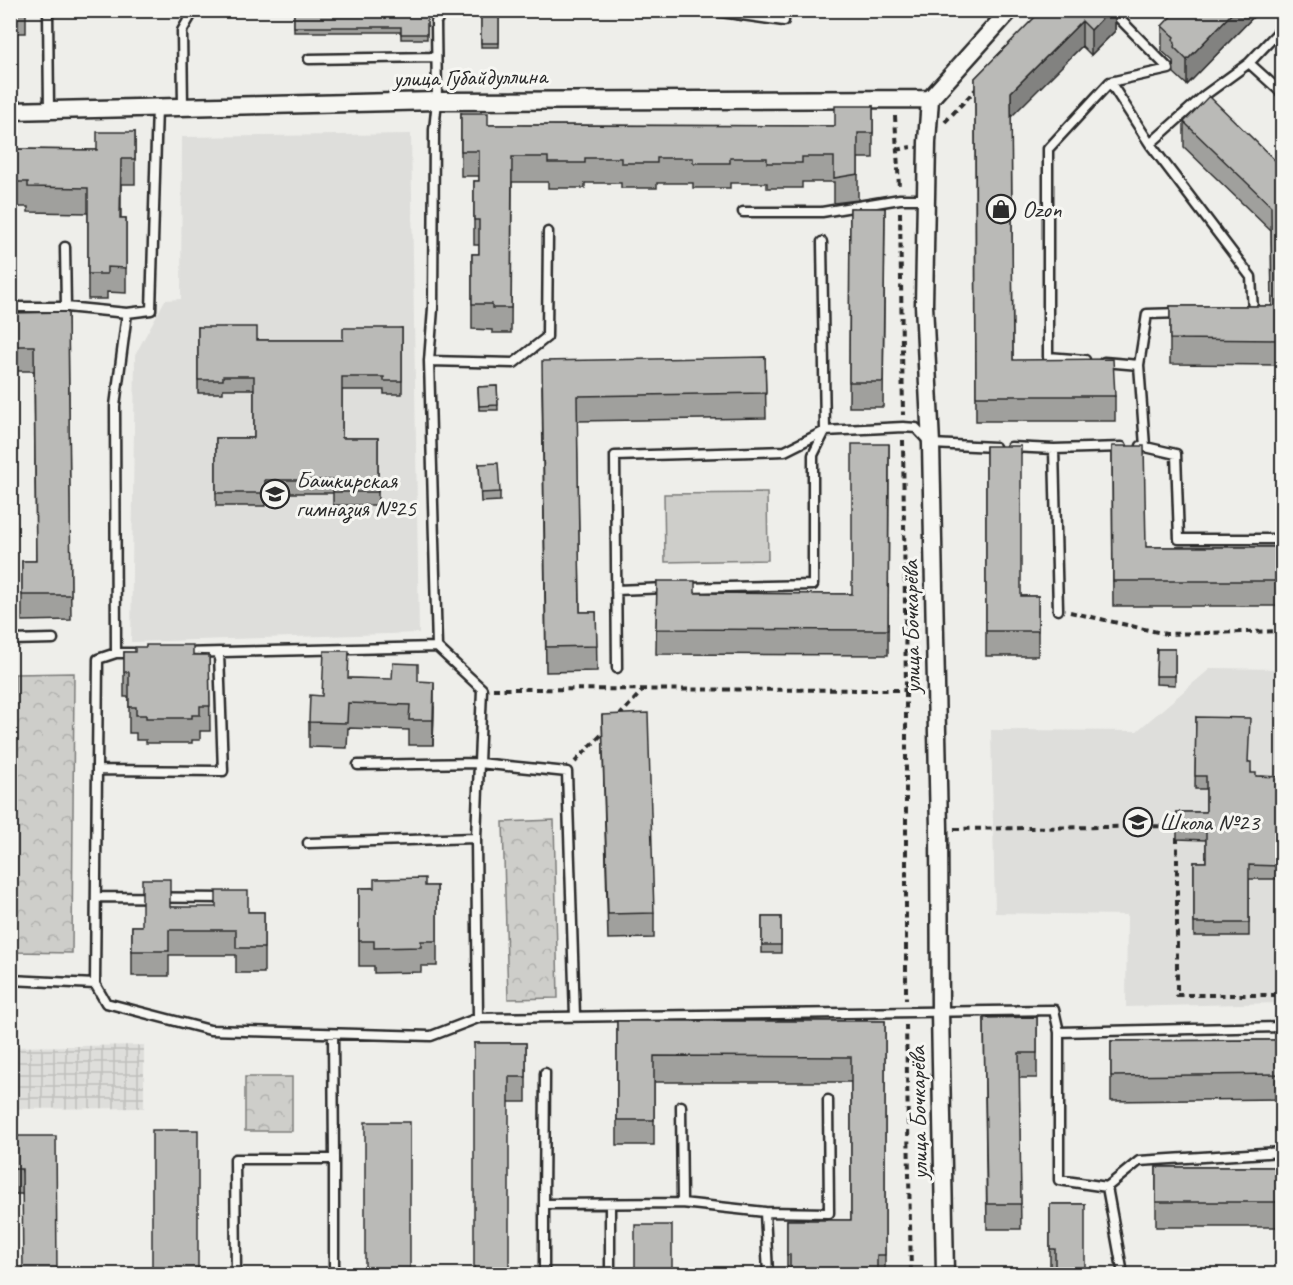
<svg xmlns="http://www.w3.org/2000/svg" width="1293" height="1285" viewBox="0 0 1293 1285" font-family="Caveat,sans-serif">
	<style>
		.built { fill: #dededb }
		.industrial { fill: url(#industrial-grid) }
		.park { fill: url(#park-crowns); stroke: #7c7c7a; stroke-width: 1.5 }
		.garden { fill: #cececa; stroke: #7c7c7a; stroke-width: 1.5 }
		.lines { fill: none; stroke-linecap: round; stroke-linejoin: round }
		.service-casing { stroke: #2b2b2b; stroke-width: 13 }
		.minor-casing { stroke: #2b2b2b; stroke-width: 21 }
		.path { stroke: #2b2b2b; stroke-width: 4; stroke-dasharray: 6 4.5; stroke-linecap: butt }
		.service { stroke: #f6f6f2; stroke-width: 8 }
		.minor { stroke: #f6f6f2; stroke-width: 16 }
		.wall { fill: #a0a09d; stroke: #2b2b2b; stroke-width: 1.5 }
		.shaded-wall { fill: #828280; stroke: #2b2b2b; stroke-width: 1.5 }
		.building { fill: #babab7; stroke: #2b2b2b; stroke-width: 1.5 }
		.labels { text-anchor: middle; dominant-baseline: central; stroke-width: 6; stroke-linejoin: round; paint-order: stroke }
		.street-label { font-size: 24px; fill: #2b2b2b; stroke: #f6f6f2 }
		.poi-label { font-size: 24px; fill: #2b2b2b; stroke: #f6f6f2; text-anchor: start }
	</style>
	<defs>
		<pattern id="industrial-grid" width="8" height="8" patternUnits="userSpaceOnUse" patternTransform="scale(1.5)"><rect width="8" height="8" fill="#dededb"/><path d="M0 4h8M4 0v8" fill="none" stroke="#bfbfbc"/></pattern>
		<pattern id="park-crowns" width="20" height="18" patternUnits="userSpaceOnUse" patternTransform="scale(1.5)"><rect width="20" height="18" fill="#cececa"/><path d="M2 6a3 3 0 1 1 6 0M12 15a3 3 0 1 1 6 0" fill="none" stroke="#b1b1ae"/></pattern>
	</defs>
	<rect width="100%" height="100%" fill="#eeeeea"/>
	<filter id="ink" filterUnits="userSpaceOnUse"><feTurbulence type="fractalNoise" baseFrequency=".0167" numOctaves="2"/><feDisplacementMap in="SourceGraphic" scale="12" xChannelSelector="R" yChannelSelector="G"/><feConvolveMatrix kernelMatrix="1 2 1 2 8 2 1 2 1" color-interpolation-filters="sRGB"/></filter>
	<g filter="url(#ink)">
		<path class="built" d="M411,134L419,633L131,642L135,355L165,300L181,299L182,137Z
			M1211,668L1282,669V1003L1126,1007L1127,915L995,913L991,730L1137,731Z"/>
		<path class="industrial" d="M144,1045V1108L11,1109V1047Z"/>
		<path class="park" d="M74,673L72,953L14,952L15,674Z
			M554,820L558,998L508,999L503,822Z
			M245,1077H292V1131H245Z"/>
		<path class="garden" d="M767,493L768,560L665,562L664,494Z"/>
		<g class="lines">
			<g class="service-casing">
				<path id="service" d="M48,10L49,111
					M707,10L784,21V10
					M309,59L436,57
					M1249,63L1282,93
					M1110,82L1169,69L1111,10
					M183,106L182,31L194,10
					M1150,144L1205,95L1249,63L1282,28
					M743,212H822L900,199H927
					M822,242L825,431L903,427L916,428L931,444L995,447
					M65,247L66,307L127,313L115,406L116,653
					M10,307H66
					M127,313L151,310L157,107
					M1085,360L1048,357V149L1110,82L1150,144L1251,277L1253,311L1248,312
					M429,361L514,363L547,337L548,232
					M1104,362L1139,365L1145,446
					M1139,365L1147,314L1181,313
					M1141,446L1176,454L1179,539H1282
					M1011,447L1054,449L1058,610
					M1054,449L1122,447
					M685,588L813,585V455L825,431
					M616,590L667,588
					M10,640L53,639
					M182,653L437,647L429,361L433,308L434,130L437,101L436,22L443,10
					M617,668L615,456L785,451L825,431
					M358,765L479,763L482,689L437,647
					M97,770L223,771L219,653
					M308,843L476,838
					M96,897L227,898
					M10,980L95,984L106,1003L210,1030L431,1036L478,1018L1054,1010L1059,1032L1282,1027
					M95,984L98,659L116,653H133
					M478,1018L476,838L479,763L567,772L575,1016
					M1059,1032V1180L1107,1187L1123,1274
					M333,1034L334,1159
					M545,1073L544,1204L682,1203L765,1212
					M681,1106L682,1203
					M1107,1187L1139,1161L1281,1152L1282,1153
					M544,1204V1274
					M610,1204V1274
					M236,1274L235,1159H334V1274
					M768,1274L765,1212L829,1213L828,1100"/>
			</g>
			<g class="minor-casing">
				<path id="minor" d="M10,111L437,101L930,99
					M945,1274L940,1011L939,829L931,444L924,305L927,142L930,99L1010,10"/>
			</g>
			<path class="path" d="M895,116L899,187
				M945,122L977,88
				M897,150L911,147
				M900,212L903,415
				M903,440L906,690V1000
				M1070,612L1166,634L1282,631
				M493,689L906,690
				M619,716L643,690
				M575,762L605,731
				M954,829L1177,826V830
				M1177,837V995H1282
				M906,1025L911,1274"/>
			<use href="#service" class="service"/>
			<use href="#minor" class="minor"/>
		</g>
		<path class="wall" d="M10,10H26V33H10Z
			M294,10H427V39H401V32H294Z
			M1042,10H1115V31L1091,55L1082,46L1011,116L1013,360L1115,396V421H976L975,78Z
			M1260,10L1187,85L1174,73L1173,61L1162,51V26Z
			M481,11H499V47H481Z
			M873,106V158H858V200L834,203V182H802V188H767V183H730V188H693V183H657V188H621V183H585V188H548V182H512L511,333H492V330L472,329V254H479V245H474V181H479V176H461V113L488,125L835,126Z
			M1184,122L1282,167V365L1170,364V306H1272L1271,231L1184,147Z
			M135,132V184H121V218H126V293L107,292V299H88V213L28,212V207H10V149L97,150Z
			M850,208H885L883,407H849Z
			M68,312L71,620L22,621V561H36L34,371H10V313Z
			M198,327L257,340H343L402,328V394H384V390H342V438H378V505H333V493H265V506H216V438H254V389H223V393H198Z
			M765,357L766,418L577,421L580,612H596L597,671L546,672L542,386Z
			M497,386L498,410H479L478,387Z
			M889,444L888,655L656,654L657,581L695,593L852,594Z
			M986,446L1021,596H1038V656H986Z
			M1112,446L1146,547H1282V606H1113Z
			M479,464L500,492V501L481,502Z
			M1157,649H1175V685L1156,684Z
			M124,652L209,655L210,731H200V740H192V743H146V740H136V733H129V697H124Z
			M349,678L418,681L434,707L433,745H409V730L348,728L347,748L309,747V722L322,696Z
			M602,715L654,913V938L608,939Z
			M1196,717L1249,762L1251,773L1256,776L1282,777V879H1249V936H1194V862H1206V840L1177,839V812H1206V789H1195Z
			M437,886V966H421V972L374,973V966H359V888Z
			M170,907L248,912H264V973H236V955H169V976H132V926H142Z
			M762,917H781V953H762Z
			M1037,1017V1078H1019L1021,1229H987L984,1018Z
			M617,1021H885V1275H787V1220H851V1082H654V1145H617Z
			M1282,1040V1099L1111,1101V1041Z
			M474,1043H526V1102H509Z
			M10,1136L57,1275L22,1194H10Z
			M1156,1167H1282V1232L1277,1227H1156Z
			M1050,1204H1085L1055,1268H1050Z"/>
		<path class="shaded-wall" d="M1110,10H1115V31L1091,55V30Z
			M1235,10H1260L1187,85V60Z
			M1082,21V46L1011,117V92Z
			M434,682V707L433,745V720Z"/>
		<path class="building" d="M294,10H427V34H401V27H294Z
			M1042,10H1110L1091,30L1082,21L1011,92L1013,360L1113,359L1115,396H976L975,78Z
			M1177,10H1235L1187,60L1174,47L1175,43L1173,39L1174,37L1162,26Z
			M481,11H499V43H481Z
			M1209,96L1282,167V340L1170,339V306H1272L1271,206L1184,122Z
			M835,106H873V133H858V174L834,178V157H802V163H767V158H730V163H693V158H657V163H621V158H585V163H548V157H512L511,308H492V304H472V254H479V220H474V181H479V151H461V113H488V125L835,126Z
			M97,132H135V159H121L120,218H126V268L107,267V274H88V188L28,187V182H10V149L97,150Z
			M850,208H885L883,382H849Z
			M68,312L71,595H22V561H36L34,346H10V313Z
			M198,327H257V340H343V328H402V381H384V377H342V438H378V492H333V480H265V493H216V438H254V376H223V380H198Z
			M765,357L766,393L577,396L580,612H596L597,646L546,647L542,361Z
			M497,386L498,405L479,406L478,387Z
			M852,444H889L888,630L656,629L657,581H695V593L852,594Z
			M986,446H1021V596H1038V631H986Z
			M1112,446H1144L1146,547H1282V581H1113Z
			M498,463L500,492L481,493L479,464Z
			M146,645H193V655H209L210,706H200V715H192V718H146V715H136V707H129V672H124V652H135V647H146Z
			M1157,649H1175V676H1156Z
			M324,651H349L348,678L392,679L393,663L418,664V681L434,682L433,720H409L410,705L348,703L347,723L309,722L310,695L322,696Z
			M648,713L654,913L608,914L602,715Z
			M1196,717L1250,718L1248,762H1251V773H1256V776L1282,777V866L1249,865V923H1194V862H1206V827L1177,826V812H1206V776H1195Z
			M425,878V886H437V941H421V947L374,948V941H359V888H374V879Z
			M142,879H170V907H216V891H248V912H264V948H236V930H169V951H132V926H142Z
			M762,917H781V945H762Z
			M1037,1017V1053H1019L1021,1204H987L984,1018Z
			M617,1021H885V1255H877V1269H790V1255H787V1220H851V1057L654,1056V1120H617Z
			M1282,1040V1074L1111,1076V1041Z
			M474,1043H526V1077H509V1275H474Z
			M365,1122H410V1275H365Z
			M152,1130H198V1275H152Z
			M10,1136H56L57,1275H23L22,1169H10Z
			M1156,1167H1282V1207L1277,1202H1156Z
			M1050,1204H1085V1275H1055V1249H1050Z
			M635,1225H672V1275H635Z"/>
	</g>
	<defs>
		<g id="shop-ring" transform="scale(1.5)"><circle r="9.5" fill="#f6f6f2" stroke="#2b2b2b" stroke-width="1.5"/><path d="M-5-2.5h2.3a2.7 3.5 0 0 1 5.4 0H5L5.5 6h-11ZM-1.5-2.5h3a1.5 2.3 0 0 0-3 0Z" fill="#2b2b2b"/></g>
		<g id="school-ring" transform="scale(1.5)"><circle r="9.5" fill="#f6f6f2" stroke="#2b2b2b" stroke-width="1.5"/><path d="M0-5L7-2L0 1L-7-2ZM-4 1L0 2.5L4 1V4Q0 6-4 4Z" fill="#2b2b2b"/></g>
	</defs>
	<g fill-rule="evenodd">
		<use href="#shop-ring" x="1001" y="209"/>
		<use href="#school-ring" x="275" y="494"/>
		<use href="#school-ring" x="1138" y="822"/>
	</g>
	<g class="labels">
		<g class="street-label">
			<text transform="translate(470 77) rotate(-1)">улица Губайдуллина</text>
			<text transform="translate(911 627) rotate(-91)">улица Бочкарёва</text>
			<text transform="translate(918 1113) rotate(-91)">улица Бочкарёва</text>
		</g>
		<g class="poi-label">
			<text x="1022" y="209">Ozon</text>
			<text x="296" y="480">Башкирская<tspan x="296" dy="28">гимназия №25</tspan></text>
			<text x="1159" y="822">Школа №23</text>
		</g>
	</g>
	<rect width="1293" height="1285" fill="none" stroke="#f6f6f2" stroke-width="36"/>
	<rect x="18" y="18" width="1257" height="1249" fill="none" stroke="#2b2b2b" stroke-width="2" filter="url(#ink)"/>
</svg>
